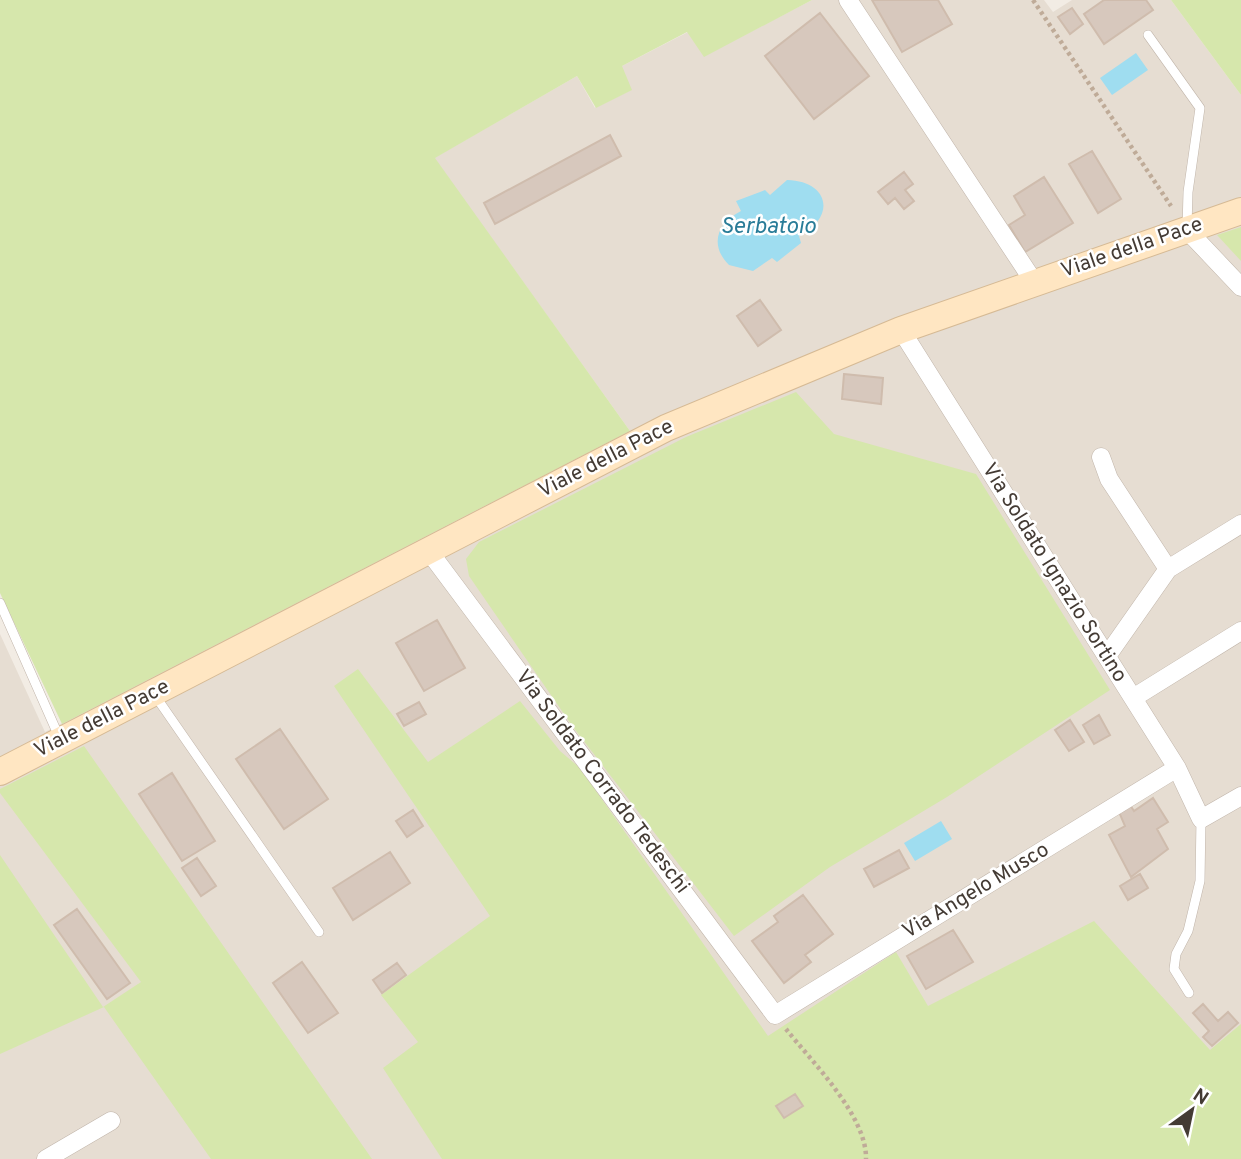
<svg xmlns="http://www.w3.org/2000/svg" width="1241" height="1159" viewBox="0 0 1241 1159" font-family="Overpass,sans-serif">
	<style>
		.residential { fill: #e6ddd2 }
		.green { fill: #d6e7ac }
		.water { fill: #9fddf0 }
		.building { fill: #d7c8bd; stroke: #cfbcad; stroke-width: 2 }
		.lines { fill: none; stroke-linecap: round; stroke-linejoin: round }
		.lane-casing { stroke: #c1b5aa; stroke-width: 10 }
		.street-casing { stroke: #c1b5aa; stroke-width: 19 }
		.secondary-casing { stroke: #d6ba95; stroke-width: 28 }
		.path { stroke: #bfab98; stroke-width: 4.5; stroke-dasharray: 3.5 3.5; stroke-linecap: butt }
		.lane { stroke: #fff; stroke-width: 9 }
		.street { stroke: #fff; stroke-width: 18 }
		.secondary { stroke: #ffe6c2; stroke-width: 26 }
		.labels { text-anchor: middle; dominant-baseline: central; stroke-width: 5; stroke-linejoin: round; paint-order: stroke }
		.street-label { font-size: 21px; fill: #443b34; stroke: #fff }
		.water-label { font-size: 23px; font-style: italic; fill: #297c98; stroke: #fff }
	</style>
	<rect width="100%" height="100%" fill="#f2ece4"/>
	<path class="residential" d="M812,0H1044L1053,12L1072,0H1171L1241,95V1159H0V634L45,732L630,431L434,158L577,76L595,108L622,66L688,32L704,56Z"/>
	<path class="green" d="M0,0H812L704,57L687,32L622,66L632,90L596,108L577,76L435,158L630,431L62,724L0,593Z
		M1171,0H1241V95Z
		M1241,227V261L1217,235Z
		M796,392L834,434L976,474L1110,690L947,797L830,867L734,936L573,727L469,576L466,559L479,542L686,437Z
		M358,669L428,762L520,701L560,751L580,768L768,1036L896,952L928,1006L1094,921L1210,1050L1241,1024V1159H442L383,1068L418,1042L381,995L490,916L334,686Z
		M84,746L372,1159H211L104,1007L0,1054V855L103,1007L141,982L0,793V789Z"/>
	<path class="water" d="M1136,53L1148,70L1112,95L1100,78Z
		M787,180C829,181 837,217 799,236L801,243L777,262L772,258L753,271L729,265C709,245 717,223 741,211L736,201L765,190L770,195Z
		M941,821L952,839L915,861L904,843Z"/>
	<path class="building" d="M872,0H938L952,24L902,52Z
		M1104,0H1146L1153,10L1104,44L1084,14Z
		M1072,8L1083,24L1070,34L1058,17Z
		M820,13L869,76L814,119L765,56Z
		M610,135L621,156L495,224L484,203Z
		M1092,151L1121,199L1098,213L1069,164Z
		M904,172L913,184L905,190L914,201L904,209L895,198L888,204L878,192Z
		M1044,177L1073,223L1025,252L1009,225L1025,215L1014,196Z
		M760,300L781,330L758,346L737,316Z
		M844,374L883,378L881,404L842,399Z
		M437,620L465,668L424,691L396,643Z
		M419,702L426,714L404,726L397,714Z
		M1099,715L1110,735L1094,744L1083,725Z
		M1070,720L1084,742L1069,751L1055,730Z
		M280,729L328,799L284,829L236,759Z
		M172,773L215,841L182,861L139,794Z
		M1153,798L1168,822L1157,829L1168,849L1131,877L1109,835L1125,826L1119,812L1130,805L1134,811Z
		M413,810L423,826L407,837L396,821Z
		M899,850L909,868L874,887L864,869Z
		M390,852L410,883L353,920L333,888Z
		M197,858L216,886L201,896L182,868Z
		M1140,874L1148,888L1128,900L1120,886Z
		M803,895L833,934L805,955L811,962L784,983L752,941L778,922L774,916Z
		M77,909L130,983L107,999L54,925Z
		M953,930L973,962L926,989L907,956Z
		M302,962L338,1013L308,1033L273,983Z
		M397,963L406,975L382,993L373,980Z
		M1203,1004L1218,1021L1228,1012L1238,1023L1212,1046L1203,1037L1209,1031L1193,1013Z
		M795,1094L803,1106L784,1118L776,1106Z"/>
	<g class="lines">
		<g class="lane-casing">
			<path id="lane" d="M1148,35L1200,108L1188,192L1187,228
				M0,603L60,739
				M154,694L319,932
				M1189,993L1174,969L1176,954L1188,931L1200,881L1201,819"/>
		</g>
		<g class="street-casing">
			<path id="street" d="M848,0L1034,282
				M1187,230L1241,287
				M901,330L1177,768L1201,819L1241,796
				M1101,457L1109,479L1168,569
				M428,550L775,1015L1177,768
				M1107,656L1168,569L1241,524
				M1133,698L1241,631
				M46,1159L111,1121"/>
		</g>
		<g class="secondary-casing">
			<path id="secondary" d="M0,772L666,428L901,330L1241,211"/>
		</g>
		<path class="path" d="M1033,0L1171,206
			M786,1029C812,1062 867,1116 866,1159"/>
		<use href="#lane" class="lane"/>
		<use href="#street" class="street"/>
		<use href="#secondary" class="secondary"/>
	</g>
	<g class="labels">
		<g class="street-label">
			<text transform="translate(1132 248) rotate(-19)">Viale della Pace</text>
			<text transform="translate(606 459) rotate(-27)">Viale della Pace</text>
			<text transform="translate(1054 573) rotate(58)">Via Soldato Ignazio Sortino</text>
			<text transform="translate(102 719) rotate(-27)">Viale della Pace</text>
			<text transform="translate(602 782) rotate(53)">Via Soldato Corrado Tedeschi</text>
			<text transform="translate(976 891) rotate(-31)">Via Angelo Musco</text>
		</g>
		<g class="water-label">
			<text x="768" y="227">Serbatoio</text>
		</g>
	</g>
	<g transform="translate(1192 1110) rotate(33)" stroke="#ffffff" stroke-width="5" paint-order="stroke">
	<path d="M0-5L12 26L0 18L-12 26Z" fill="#443b34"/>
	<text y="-10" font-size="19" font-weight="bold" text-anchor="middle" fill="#443b34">N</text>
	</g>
</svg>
